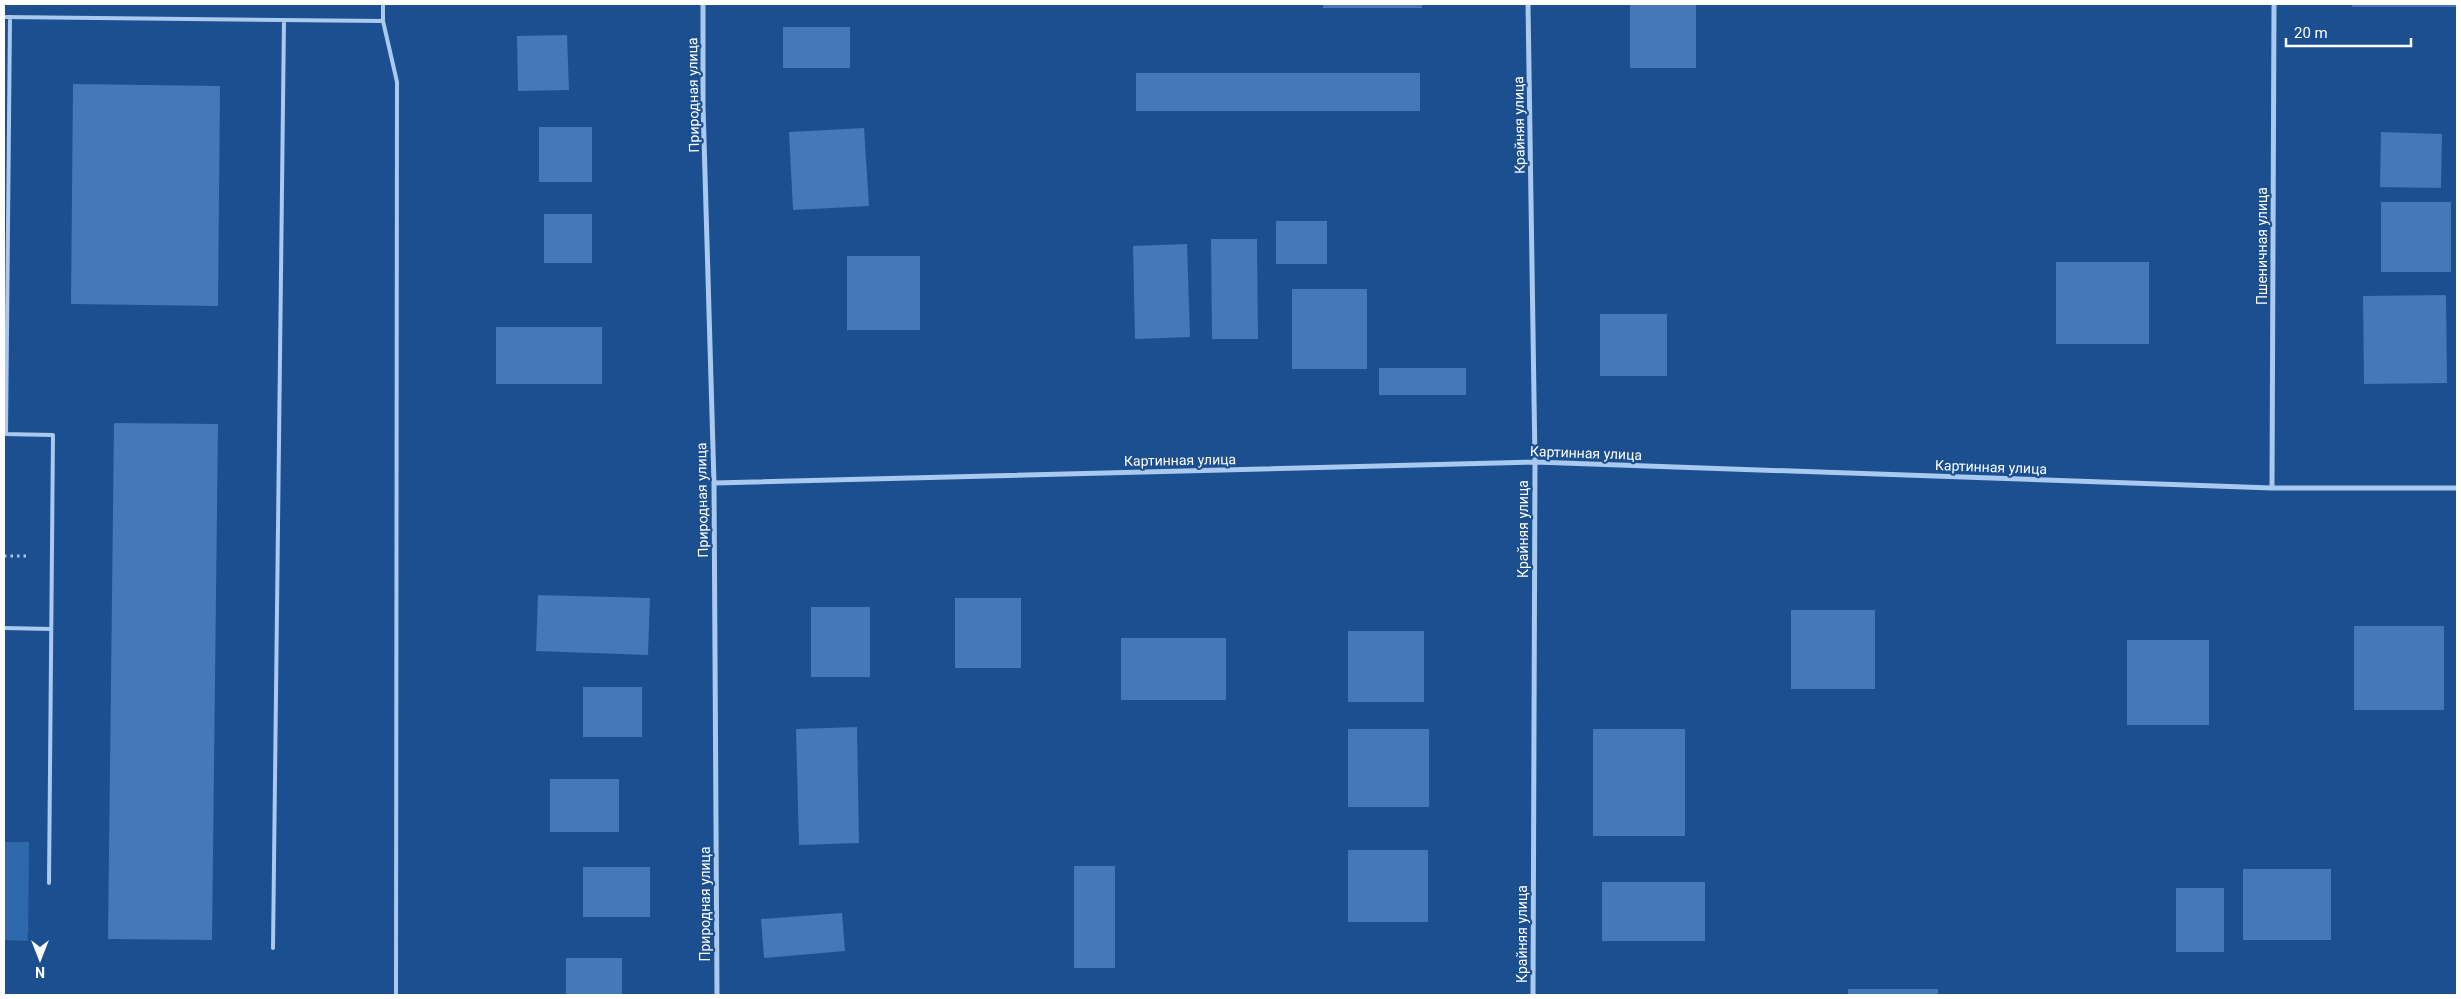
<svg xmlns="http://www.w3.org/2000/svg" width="2461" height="999" viewBox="0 0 2461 999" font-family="Roboto,sans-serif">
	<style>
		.green { fill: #2e69ad }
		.building { fill: #4478b7 }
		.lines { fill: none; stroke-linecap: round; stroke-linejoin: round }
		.path { stroke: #a9c9ee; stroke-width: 3; stroke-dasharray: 2.5 4; stroke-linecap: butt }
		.lane { stroke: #a9c9ee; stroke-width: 4 }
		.street { stroke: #a9c9ee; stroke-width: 5 }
		.labels { text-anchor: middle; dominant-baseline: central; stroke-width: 4.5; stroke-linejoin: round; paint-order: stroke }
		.street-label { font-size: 14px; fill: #fff; stroke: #1b4f8f }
	</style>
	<rect width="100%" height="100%" fill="#1b4f8f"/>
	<path class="green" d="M4,842H29L28,941L4,940Z"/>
	<path class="building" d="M1323,4H1422V8H1323Z
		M1630,4H1696V68H1630Z
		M2352,4H2457V7H2352Z
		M783,27H850V68H783Z
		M567,35L569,90L518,91L517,36Z
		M1136,73H1420V111H1136Z
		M73,84L220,86L218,306L71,304Z
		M539,127H592V182H539Z
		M864,128L869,206L793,210L789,132Z
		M2381,132L2442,134L2441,188L2380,187Z
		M2381,202H2451V272H2381Z
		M544,214H592V263H544Z
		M1276,221H1327V264H1276Z
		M1211,239H1257L1258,339H1212Z
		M1187,244L1190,337L1135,339L1133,246Z
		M847,256H920V330H847Z
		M2056,262H2149V344H2056Z
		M1292,289H1367V369H1292Z
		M2446,295L2447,383L2364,384L2363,296Z
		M1600,314H1667V376H1600Z
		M496,327H602V384H496Z
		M1379,368H1466V395H1379Z
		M114,423L218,424L212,940L108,939Z
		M538,595L650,598L648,655L536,651Z
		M955,598H1021V668H955Z
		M811,607H870V677H811Z
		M1791,610H1875V689H1791Z
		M2354,626H2444V710H2354Z
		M1348,631H1424V702H1348Z
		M1121,638H1226V700H1121Z
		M2127,640H2209V725H2127Z
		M583,687H642V737H583Z
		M857,727L859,843L799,845L796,729Z
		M1348,729H1429V807H1348Z
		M1593,729H1685V836H1593Z
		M550,779H619V832H550Z
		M1348,850H1428V922H1348Z
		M1074,866H1115V968H1074Z
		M583,867H650V917H583Z
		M2243,869H2331V940H2243Z
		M1602,882H1705V941H1602Z
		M2176,888H2224V952H2176Z
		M842,913L845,951L764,958L761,919Z
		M566,958H622V995H566Z
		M1848,989H1938V995H1848Z"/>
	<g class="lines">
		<path class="path" d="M4,556H29"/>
		<path class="lane" d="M383,4V21L397,82L396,995
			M4,17L383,21
			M4,434L53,435L49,883
			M6,434L10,17
			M4,628L51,629
			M273,948L284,20"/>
		<path class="street" d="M703,4V105L714,483L717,995
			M1528,4L1535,462L1533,995
			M714,483L1535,462L2272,488H2457
			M2272,488L2274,4"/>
	</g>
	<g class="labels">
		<g class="street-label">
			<text transform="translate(693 95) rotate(-91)">Природная улица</text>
			<text transform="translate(1519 125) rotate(-91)">Крайняя улица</text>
			<text transform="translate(2262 246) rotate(-90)">Пшеничная улица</text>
			<text transform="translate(1586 453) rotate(2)">Картинная улица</text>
			<text transform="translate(1180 460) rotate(-1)">Картинная улица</text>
			<text transform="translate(1991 467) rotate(2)">Картинная улица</text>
			<text transform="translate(702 500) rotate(-91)">Природная улица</text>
			<text transform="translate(1523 529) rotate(-90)">Крайняя улица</text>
			<text transform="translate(705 904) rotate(-90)">Природная улица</text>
			<text transform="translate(1522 934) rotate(-90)">Крайняя улица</text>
		</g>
	</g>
	<rect width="2461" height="999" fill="none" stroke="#ffffff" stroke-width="10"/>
	<g transform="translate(40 959) rotate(180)" stroke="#1b4f8f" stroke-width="4" paint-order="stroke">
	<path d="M0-4L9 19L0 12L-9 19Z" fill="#ffffff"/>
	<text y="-8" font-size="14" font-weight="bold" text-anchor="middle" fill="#ffffff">N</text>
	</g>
	<path d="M2286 38v8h125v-8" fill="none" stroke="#ffffff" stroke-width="2.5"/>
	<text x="2294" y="38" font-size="15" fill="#ffffff" stroke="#1b4f8f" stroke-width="4" paint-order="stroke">20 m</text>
</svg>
